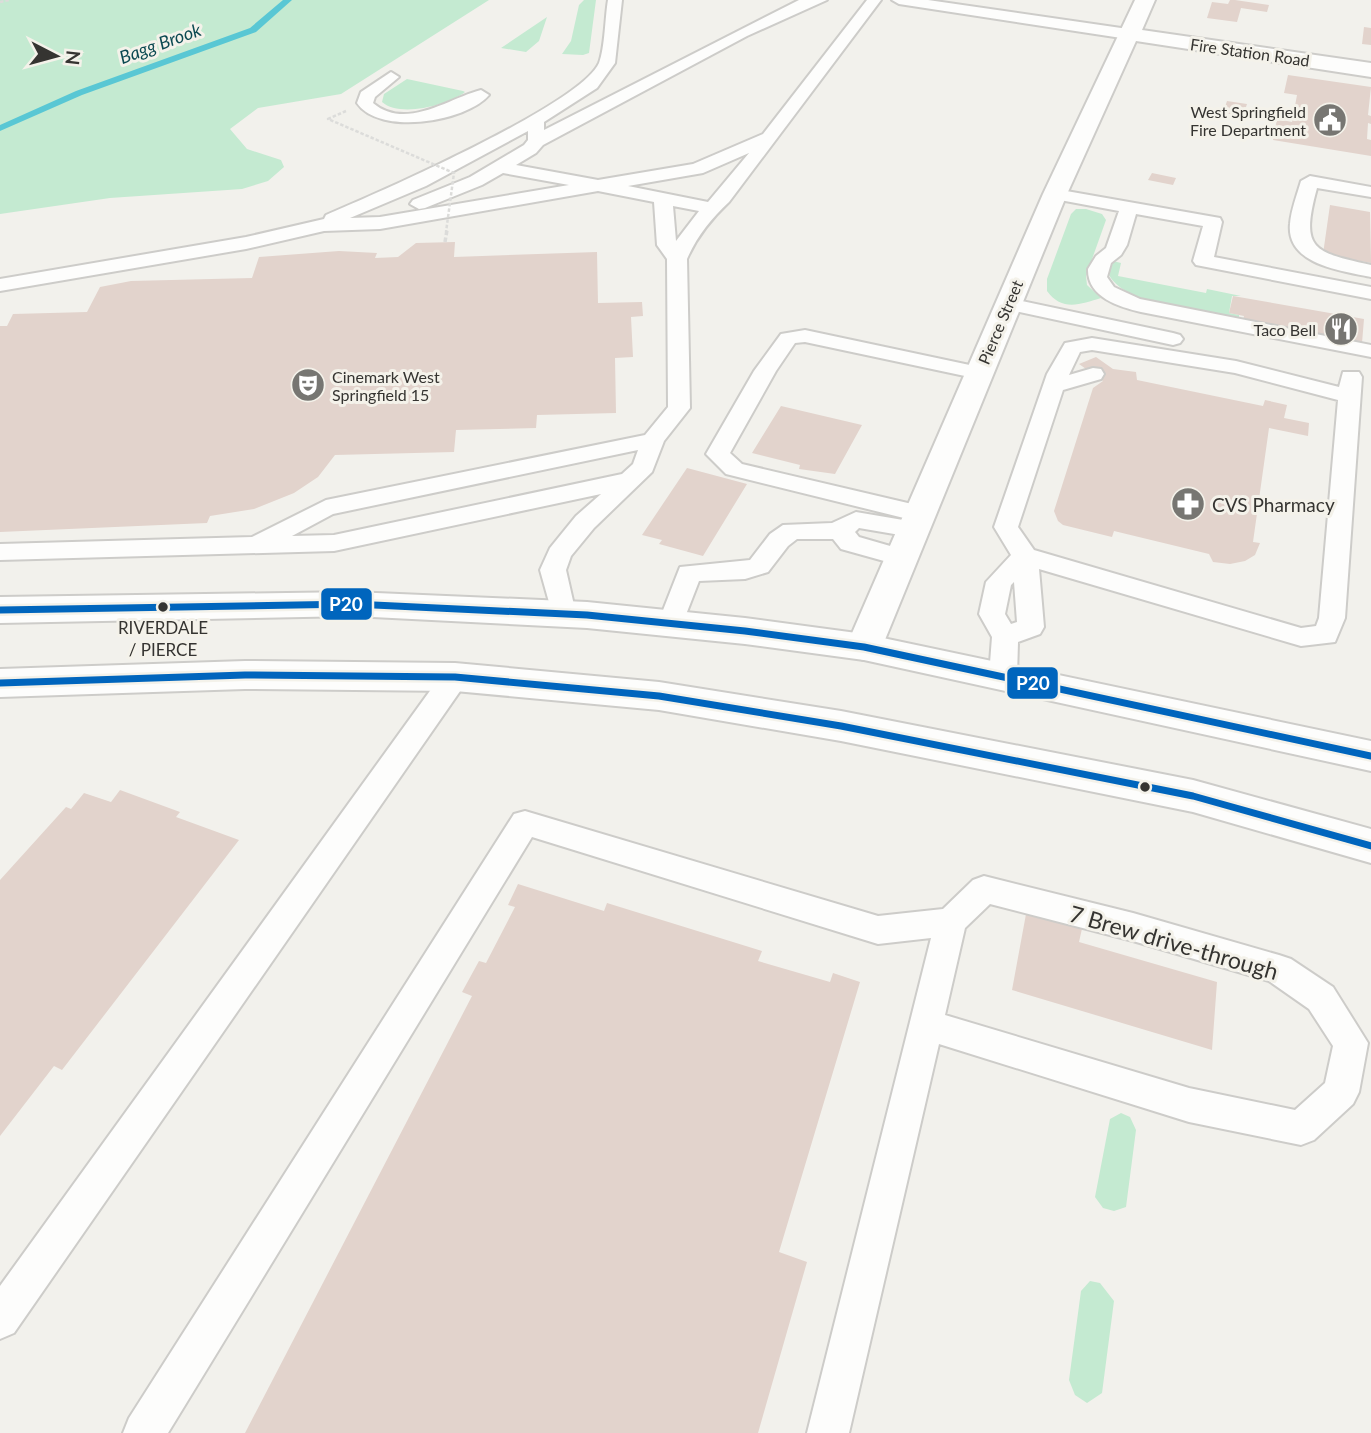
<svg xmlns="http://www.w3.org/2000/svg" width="1371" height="1433" viewBox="0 0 1371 1433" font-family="Lato,sans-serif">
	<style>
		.green { fill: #c4ead1 }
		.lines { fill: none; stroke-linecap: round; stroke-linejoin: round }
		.stream { fill: #59c7d4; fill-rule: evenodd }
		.building { fill: #e2d3cc }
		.service-casing { stroke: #cdccc9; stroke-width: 4 }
		.minor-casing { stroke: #cdccc9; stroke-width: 4 }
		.primary-casing { stroke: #cdccc9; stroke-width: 4 }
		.path { stroke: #dcdcda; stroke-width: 2.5; stroke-dasharray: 3.5 2; stroke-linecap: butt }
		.service { fill: #fdfdfc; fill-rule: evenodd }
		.minor { fill: #fdfdfc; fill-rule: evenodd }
		.primary { fill: #fdfdfc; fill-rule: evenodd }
		.path-bridge-far1 { stroke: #dcdcda; stroke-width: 2.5; stroke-dasharray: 3.5 2; stroke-linecap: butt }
		.path-bridge { stroke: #dcdcda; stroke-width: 3.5; stroke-dasharray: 4.5 2.5; stroke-linecap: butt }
		.bus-1-casing { stroke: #f4f2ea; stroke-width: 12 }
		.bus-1 { stroke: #0065bd; stroke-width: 7 }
		.bus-dot { fill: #353431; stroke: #f4f2ea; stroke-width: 2.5 }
		.labels { text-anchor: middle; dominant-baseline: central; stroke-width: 6; stroke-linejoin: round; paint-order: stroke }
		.far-street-label { font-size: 16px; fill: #353431; stroke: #f4f2ea }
		.far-poi-label { font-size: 16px; fill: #353431; stroke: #f4f2ea; text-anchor: end }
		.bus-label { font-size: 17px; fill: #353431; stroke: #f4f2ea }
		.far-water-label { font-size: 18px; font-style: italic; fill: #0b4951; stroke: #f4f2ea }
		.poi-label { font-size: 19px; fill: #353431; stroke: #f4f2ea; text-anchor: start }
		.near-street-label { font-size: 23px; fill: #353431; stroke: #f4f2ea }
		.line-badge { stroke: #f4f2ea; stroke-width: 2.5 }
		.badge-label { font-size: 19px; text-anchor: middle; font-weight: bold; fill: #fff }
	</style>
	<rect width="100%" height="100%" fill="#f2f1ec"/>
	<path class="green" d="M0,0H489L341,94L258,108L230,129L247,149L281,160L284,167L268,181L242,189L110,198L0,214Z
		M584,0H596L589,53L583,55L562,54L571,41L579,5Z
		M547,17L539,41L526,52L501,48Z
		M407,79L463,91L465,92C448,105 400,118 382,102L384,94Z
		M1086,209L1102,214L1106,220L1086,276L1087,285L1101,298C1081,304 1062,312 1047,291V279L1071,214L1076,209Z
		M1113,261L1121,263L1118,276L1206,293L1207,289L1241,296H1232L1229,313L1239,315V319C1204,312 1127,307 1109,275Z
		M1121,1113L1130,1117L1136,1130L1126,1207L1114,1211L1103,1208L1095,1197L1110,1119Z
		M1090,1281L1100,1283L1114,1301L1102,1393L1087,1403L1075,1395L1069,1380L1081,1291Z"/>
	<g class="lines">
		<path class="stream" d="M283,0H292L256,32L82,95L0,131V125L76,91L250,28Z"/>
	</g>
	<path class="building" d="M1230,0H1235L1269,5L1267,12L1241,8L1237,22L1207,18L1212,2L1228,4Z
		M1364,27L1371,28V45L1362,44Z
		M1288,75L1371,87L1368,115L1371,116V124L1368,123L1367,139L1371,140V156L1273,140L1277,119L1292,122L1297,95L1284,93Z
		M1227,101L1247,104L1243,116L1223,113Z
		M1152,173L1176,178L1173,185L1148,180Z
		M1330,205L1370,212L1371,263L1323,254Z
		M455,242L454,257L597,252L598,303L642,302L643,316L631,317L633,357L615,358L616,413L537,415L536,428L456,430L454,452L335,455L318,477L294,493L254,509L210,516L207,523L0,532V326H7L13,314L87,312L100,287L131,281L252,278L259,257L339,251L377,253L375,258L398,257L416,243Z
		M1233,296L1364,319L1362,343L1243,320L1244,316L1229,313Z
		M1096,357L1113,369L1136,372L1137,380L1263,406L1265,400L1287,405L1284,418L1309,423L1308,436L1269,428L1253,542L1260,543L1255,555L1245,561L1230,564L1213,562L1209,554L1114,531L1112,537L1063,525L1058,521L1054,511L1093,388L1103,381L1079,364Z
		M781,406L862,425L835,474L799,469L800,465L752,453Z
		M687,468L747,484L703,556L659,544L662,540L642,535Z
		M120,790L180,812L176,817L239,840L62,1070L54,1066L0,1136V880L66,807L71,809L84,793L111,802Z
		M518,884L604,911L607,903L762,951L758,961L830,982L833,973L860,982L779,1252L807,1262L758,1433H245L472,996L462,992L479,961L486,963L515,907L508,905Z
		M1031,887L1088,902L1079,942L1217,982L1212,1050L1012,990Z"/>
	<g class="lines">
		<g class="service-casing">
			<path id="service" d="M608,0H622L615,63L597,88L544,122V130L799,0H827L747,36L543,145L536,153L516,165L598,180L693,164L763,134L867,0H881L729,202C711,219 697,236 687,259L690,408L664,441L652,472L594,528L571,556L566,570L576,614L572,620L563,623L554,620L540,570L550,548L576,516L601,494L334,551L0,560V544L252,537L326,500L645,435L668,407L667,259L657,245L654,202L598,191L380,229L324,231L246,249L0,291V279L246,237L324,219L326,215C376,194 580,105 599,63C605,48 605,17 608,0ZM528,131V140L524,145L470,177L413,200L410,204L419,209L425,208L482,185L503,173L569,185L380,217L350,218L426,186ZM749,153L708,202L628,186L703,173ZM673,206L699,211L676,241ZM638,450L633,464L622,474L334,535L292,536L333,514Z
				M892,0H928L1128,29L1136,34L1128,39L899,4Z
				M391,72L399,77L375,97L373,103C406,131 449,98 481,90L489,95C466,122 379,136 357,103L361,92Z
				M1310,176L1371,187V197L1317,188C1300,250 1313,252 1371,265V277C1343,271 1286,265 1290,224C1291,210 1297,195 1301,181Z
				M1055,189L1220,218L1222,222L1214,257L1371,287V299L1196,265L1193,261L1203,226L1136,214L1127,245L1121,255L1111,263L1107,277L1114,287L1140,299L1371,345V357L1141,312C1119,307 1087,297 1088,269L1096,256L1106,248L1119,211L1049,198L1046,194L1049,190Z
				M1008,298L1173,333L1180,335L1183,339L1180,343L1173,345L1001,308L998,304L1001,300Z
				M805,330L979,367L987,368L990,373L987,378L979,379L805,342L795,343L776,371L730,453L742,464L929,508L932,514L929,520L920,522L726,474L706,454L754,371L781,334Z
				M1092,338L1236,361L1339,387L1343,372H1359L1362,377L1345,618L1335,642L1301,646L1039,569L1044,627L1040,634L1018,642L1017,676L1013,683L1003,686L993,683L989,676L992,637L979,614L986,582L1011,555L994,527L1047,374L1065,343ZM1092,350L1235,373L1338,400L1319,618L1316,626L1301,628L1034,550L1018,527L1063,390L1101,379L1104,374L1101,369L1093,368L1069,375L1080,352ZM1014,582L1017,622L1011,624L1005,614L1011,585Z
				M856,512L909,521L912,527L909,533L900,535L859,528L855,532L859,537L911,552L914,558L911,564L902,566L841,549L833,539H797L788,546L768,572L745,579L699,581L680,630L671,632L662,630L658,623L680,567L750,560L770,534L783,525L832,523Z
				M455,667L465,670L469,677L465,684L14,1333L0,1339V1286L445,670Z
				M525,811L878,916L943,909L973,880L984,876L1133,913L1279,955L1291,959L1333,987L1368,1043L1359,1092L1353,1104L1314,1140L1301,1145L1189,1122L939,1044L849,1433H807L931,938L878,944L532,837L168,1433H123L129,1418L514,814ZM990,904L1133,941L1269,981L1309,1009L1333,1046L1325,1083L1295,1110L1189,1088L945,1015L965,928Z"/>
		</g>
		<g class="minor-casing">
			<path id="minor" d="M1135,0H1155L1142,30L1371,63V77L1136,41L1067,194L882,647L877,656L864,660L851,656L846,647L1043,194Z"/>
		</g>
		<g class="primary-casing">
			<path id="primary" d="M353,592L587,602L745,618L864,634L1371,741V771L864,660L745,644L587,628L353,616L0,623V597Z
				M245,661L455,663L659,682L841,711L1193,780L1371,829V863L1193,812L841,741L659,710L455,691L245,689L0,697V669Z"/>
		</g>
		<path class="path" d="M0,2L9,0"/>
		<use href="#service" class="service"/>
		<use href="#minor" class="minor"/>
		<use href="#primary" class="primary"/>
		<path class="path-bridge-far1" d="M346,111L328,119L454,173L446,232"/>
		<path class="path-bridge" d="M445,242L447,230"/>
		<g class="bus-1-casing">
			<path id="bus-1" d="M0,610L353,604L587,615L745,631L864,647L1371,756
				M0,683L245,675L455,677L659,696L841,726L1193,796L1371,846"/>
		</g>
		<use href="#bus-1" class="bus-1"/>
	</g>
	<defs>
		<g id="civic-disc" transform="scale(1.75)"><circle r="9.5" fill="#777672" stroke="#f4f2ea"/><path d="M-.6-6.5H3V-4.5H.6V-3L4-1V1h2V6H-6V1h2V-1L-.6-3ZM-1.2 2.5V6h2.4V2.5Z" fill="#fff"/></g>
		<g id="restaurant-disc" transform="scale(1.75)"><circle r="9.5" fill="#777672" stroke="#f4f2ea"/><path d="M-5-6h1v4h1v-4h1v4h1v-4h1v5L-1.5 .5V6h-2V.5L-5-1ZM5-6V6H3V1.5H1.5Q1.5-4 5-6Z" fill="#fff"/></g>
		<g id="theatre-disc" transform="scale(1.75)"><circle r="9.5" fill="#777672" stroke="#f4f2ea"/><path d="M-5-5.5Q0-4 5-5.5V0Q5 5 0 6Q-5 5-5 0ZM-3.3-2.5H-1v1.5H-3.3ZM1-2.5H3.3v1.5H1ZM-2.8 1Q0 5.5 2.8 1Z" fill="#fff"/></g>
		<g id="pharmacy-disc" transform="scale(1.75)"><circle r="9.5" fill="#777672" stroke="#f4f2ea"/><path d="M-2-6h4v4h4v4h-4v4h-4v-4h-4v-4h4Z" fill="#fff"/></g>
	</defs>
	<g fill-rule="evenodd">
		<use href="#civic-disc" x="1330" y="120"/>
		<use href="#restaurant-disc" x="1341" y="329"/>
		<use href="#theatre-disc" x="308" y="385"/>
		<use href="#pharmacy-disc" x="1188" y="504"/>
	</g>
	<g class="bus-dot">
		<circle cx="163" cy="607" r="6"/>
		<circle cx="1145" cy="787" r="6"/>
	</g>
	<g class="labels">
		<g class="far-street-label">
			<text transform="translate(1250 52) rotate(8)">Fire Station Road</text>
			<text transform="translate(1000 322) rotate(-67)">Pierce Street</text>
		</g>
		<g class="far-poi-label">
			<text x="1306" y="111">West Springfield<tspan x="1306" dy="18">Fire Department</tspan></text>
			<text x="1316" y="329">Taco Bell</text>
			<text x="332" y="376" text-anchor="start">Cinemark West<tspan x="332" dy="18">Springfield 15</tspan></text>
		</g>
		<g class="bus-label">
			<text x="163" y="627">RIVERDALE<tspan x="163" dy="22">/ PIERCE</tspan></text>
		</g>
		<g class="far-water-label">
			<text transform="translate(160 43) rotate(-20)">Bagg Brook</text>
		</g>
		<g class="poi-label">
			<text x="1212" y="504">CVS Pharmacy</text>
		</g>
		<g class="near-street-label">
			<text transform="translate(1174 942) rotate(16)">7 Brew drive-through</text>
		</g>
	</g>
	<g class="line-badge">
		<rect x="320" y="587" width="53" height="34" rx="7" fill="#0065bd"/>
		<rect x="1006" y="666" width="53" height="34" rx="7" fill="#0065bd"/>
	</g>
	<g class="badge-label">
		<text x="346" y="611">P20</text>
		<text x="1033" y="690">P20</text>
	</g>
	<g transform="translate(56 56) rotate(96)" stroke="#f4f2ea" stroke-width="5" paint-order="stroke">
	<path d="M0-5L12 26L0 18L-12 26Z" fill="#353431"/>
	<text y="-10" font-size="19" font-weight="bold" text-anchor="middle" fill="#353431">N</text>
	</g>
</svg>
